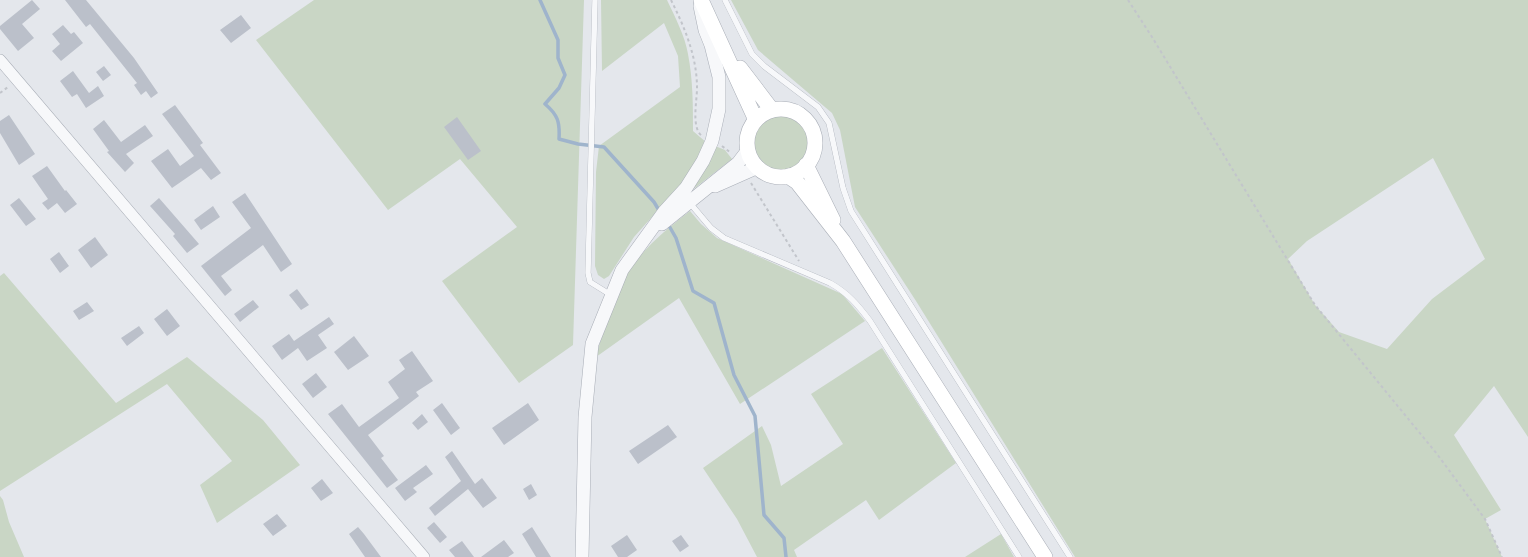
<svg xmlns="http://www.w3.org/2000/svg" width="1528" height="557" viewBox="0 0 1528 557" font-family="Overpass,sans-serif">
	<style>
		.green { fill: #c9d6c5; fill-rule: evenodd }
		.lines { fill: none; stroke-linecap: round; stroke-linejoin: round }
		.stream { stroke: #9fb4cc; stroke-width: 3.5 }
		.building { fill: #bbc0ca }
		.service-casing { stroke: #a9aeb7; stroke-width: 6 }
		.minor-casing { stroke: #a9aeb7; stroke-width: 12 }
		.tertiary-casing { stroke: #a9aeb7; stroke-width: 14 }
		.secondary-casing { stroke: #a9aeb7; stroke-width: 16 }
		.path { stroke: #c2c5cb; stroke-width: 2; stroke-dasharray: 3 3; stroke-linecap: butt }
		.service { stroke: #f7f8fa; stroke-width: 5.5 }
		.minor { stroke: #f7f8fa; stroke-width: 11 }
		.tertiary { stroke: #f7f8fa; stroke-width: 13 }
		.secondary { stroke: #fff; stroke-width: 15 }
	</style>
	<rect width="100%" height="100%" fill="#e4e7ec"/>
	<path class="green" d="M314,0H584L573,345L519,383L442,281L517,227L460,159L388,210L256,40Z
		M601,0H667C675,17 685,36 688,54C693,80 693,105 693,131L707,143L686,179L634,237L609,276L604,279L598,275L595,266L596,172L599,146L680,87L678,56L664,23L602,71Z
		M731,0H1528V437L1494,386L1454,435L1501,510L1485,519L1502,557H1075L916,301L855,207L840,130L832,113L758,50ZM1433,158L1485,259L1432,299L1387,349L1339,332L1315,305L1288,259L1307,241Z
		M754 143a27 27 0 1 1 54 0a27 27 0 1 1-54 0Z
		M715,146L725,150L732,159L691,191Z
		M690,211L701,224L717,238L842,294L865,321L740,404L679,298L596,357C603,332 613,296 627,274C643,248 667,229 690,211Z
		M4,273L116,403L187,357L263,420L300,465L217,523L200,485L232,461L167,384L0,491V276Z
		M882,348L956,463L879,520L866,500L794,550L797,557H757L737,519L703,468L762,426L771,445L781,486L843,444L811,394Z
		M0,496L3,500L9,522L24,557H0Z
		M1001,534L1014,557H965Z"/>
	<g class="lines">
		<path class="stream" d="M540,0L558,40V58L565,75L559,88L545,104C558,115 560,122 559,139L578,144L604,147L654,202L660,212
			M668,224L676,238L693,291L714,303L734,375L755,416L764,515L784,538L786,557"/>
	</g>
	<path class="building" d="M32,0L40,9L22,24L34,38L18,51L0,29V26Z
		M65,0H86L134,58L158,93L151,98L146,91L141,95L134,85L137,83L90,24L86,27Z
		M241,15L251,28L231,43L220,30Z
		M63,25L71,34L74,32L83,43L61,61L52,51L60,44L52,34Z
		M104,66L111,75L103,81L96,72Z
		M73,71L89,93L98,86L104,96L86,108L77,94L72,97L60,81Z
		M175,105L203,143L200,145L221,173L211,180L201,168L172,188L151,161L168,149L180,166L194,156L162,114Z
		M9,115L35,154L19,165L0,133V121Z
		M457,117L481,151L468,160L444,127Z
		M104,120L121,142L145,125L153,136L126,154L134,163L125,172L107,152L109,151L93,129Z
		M47,166L65,191L66,190L77,204L65,213L57,203L48,210L42,203L48,199L32,176Z
		M245,193L292,264L281,272L263,245L221,276L232,290L225,296L201,266L251,228L232,202Z
		M19,198L36,219L26,226L10,205Z
		M159,198L199,244L187,253L173,236L175,234L150,206Z
		M213,206L220,217L201,230L194,220Z
		M95,237L108,255L91,268L78,250Z
		M59,252L69,266L60,273L50,259Z
		M297,289L309,305L301,310L289,295Z
		M253,300L259,307L240,322L234,314Z
		M87,302L94,311L79,320L73,311Z
		M167,309L180,326L167,336L154,319Z
		M329,317L334,324L318,335L327,348L307,361L298,348L282,360L272,346L289,334L294,341Z
		M139,326L144,333L127,346L121,338Z
		M354,336L369,356L348,370L334,352Z
		M412,351L433,381L416,392L419,396L368,435L384,456L381,458L398,480L387,488L328,414L342,404L359,427L399,398L388,382L405,369L399,360Z
		M316,373L327,387L313,398L302,384Z
		M442,403L460,428L451,435L433,410Z
		M528,403L539,420L504,445L492,428Z
		M422,414L428,422L418,430L412,423Z
		M668,425L677,437L638,464L629,451Z
		M452,451L475,484L482,478L497,498L483,508L468,489L435,516L429,508L461,481L445,457Z
		M426,465L433,474L413,488L417,492L405,501L395,488Z
		M322,479L333,493L321,501L311,488Z
		M531,484L537,495L529,500L523,489Z
		M277,514L287,526L273,536L263,524Z
		M434,522L447,537L440,543L427,528Z
		M358,527L364,534L381,557H365L349,534Z
		M532,527L551,557H536L522,534Z
		M627,535L637,550L627,557H618L611,546Z
		M681,535L689,546L680,552L672,541Z
		M504,540L514,553L508,557H481Z
		M462,541L474,557H455L449,550Z"/>
	<g class="lines">
		<g class="service-casing">
			<path id="service" d="M595,0L588,273L590,282L611,295
				M725,0L752,54L764,66L818,107L829,123L843,188L851,211L1070,557
				M689,202L711,228L724,238L830,283C848,293 858,305 870,321L1019,557"/>
		</g>
		<g class="minor-casing">
			<path id="minor" d="M0,60L424,557"/>
		</g>
		<g class="tertiary-casing">
			<path id="tertiary" d="M715,186L758,167
				M662,224L738,163L748,150
				M582,557L585,417L592,344L622,270L664,212L686,188L703,161L712,141L719,109V77L711,45L705,30L700,6"/>
		</g>
		<g class="secondary-casing">
			<path id="secondary" d="M701,0L754,116L755,121
				M740,68L772,110
				M747 143a34 34 0 1 1 68 0a34 34 0 1 1-68 0Z
				M806,165L833,220
				M788,176L797,182L843,241L1045,557"/>
		</g>
		<path class="path" d="M671,0C685,28 697,57 697,88C697,101 691,128 702,136
			M1128,0L1152,37L1315,305L1437,454L1485,519L1502,557
			M0,93L8,87
			M722,146L731,153
			M751,183L799,261"/>
		<use href="#service" class="service"/>
		<use href="#minor" class="minor"/>
		<use href="#tertiary" class="tertiary"/>
		<use href="#secondary" class="secondary"/>
	</g>
</svg>
